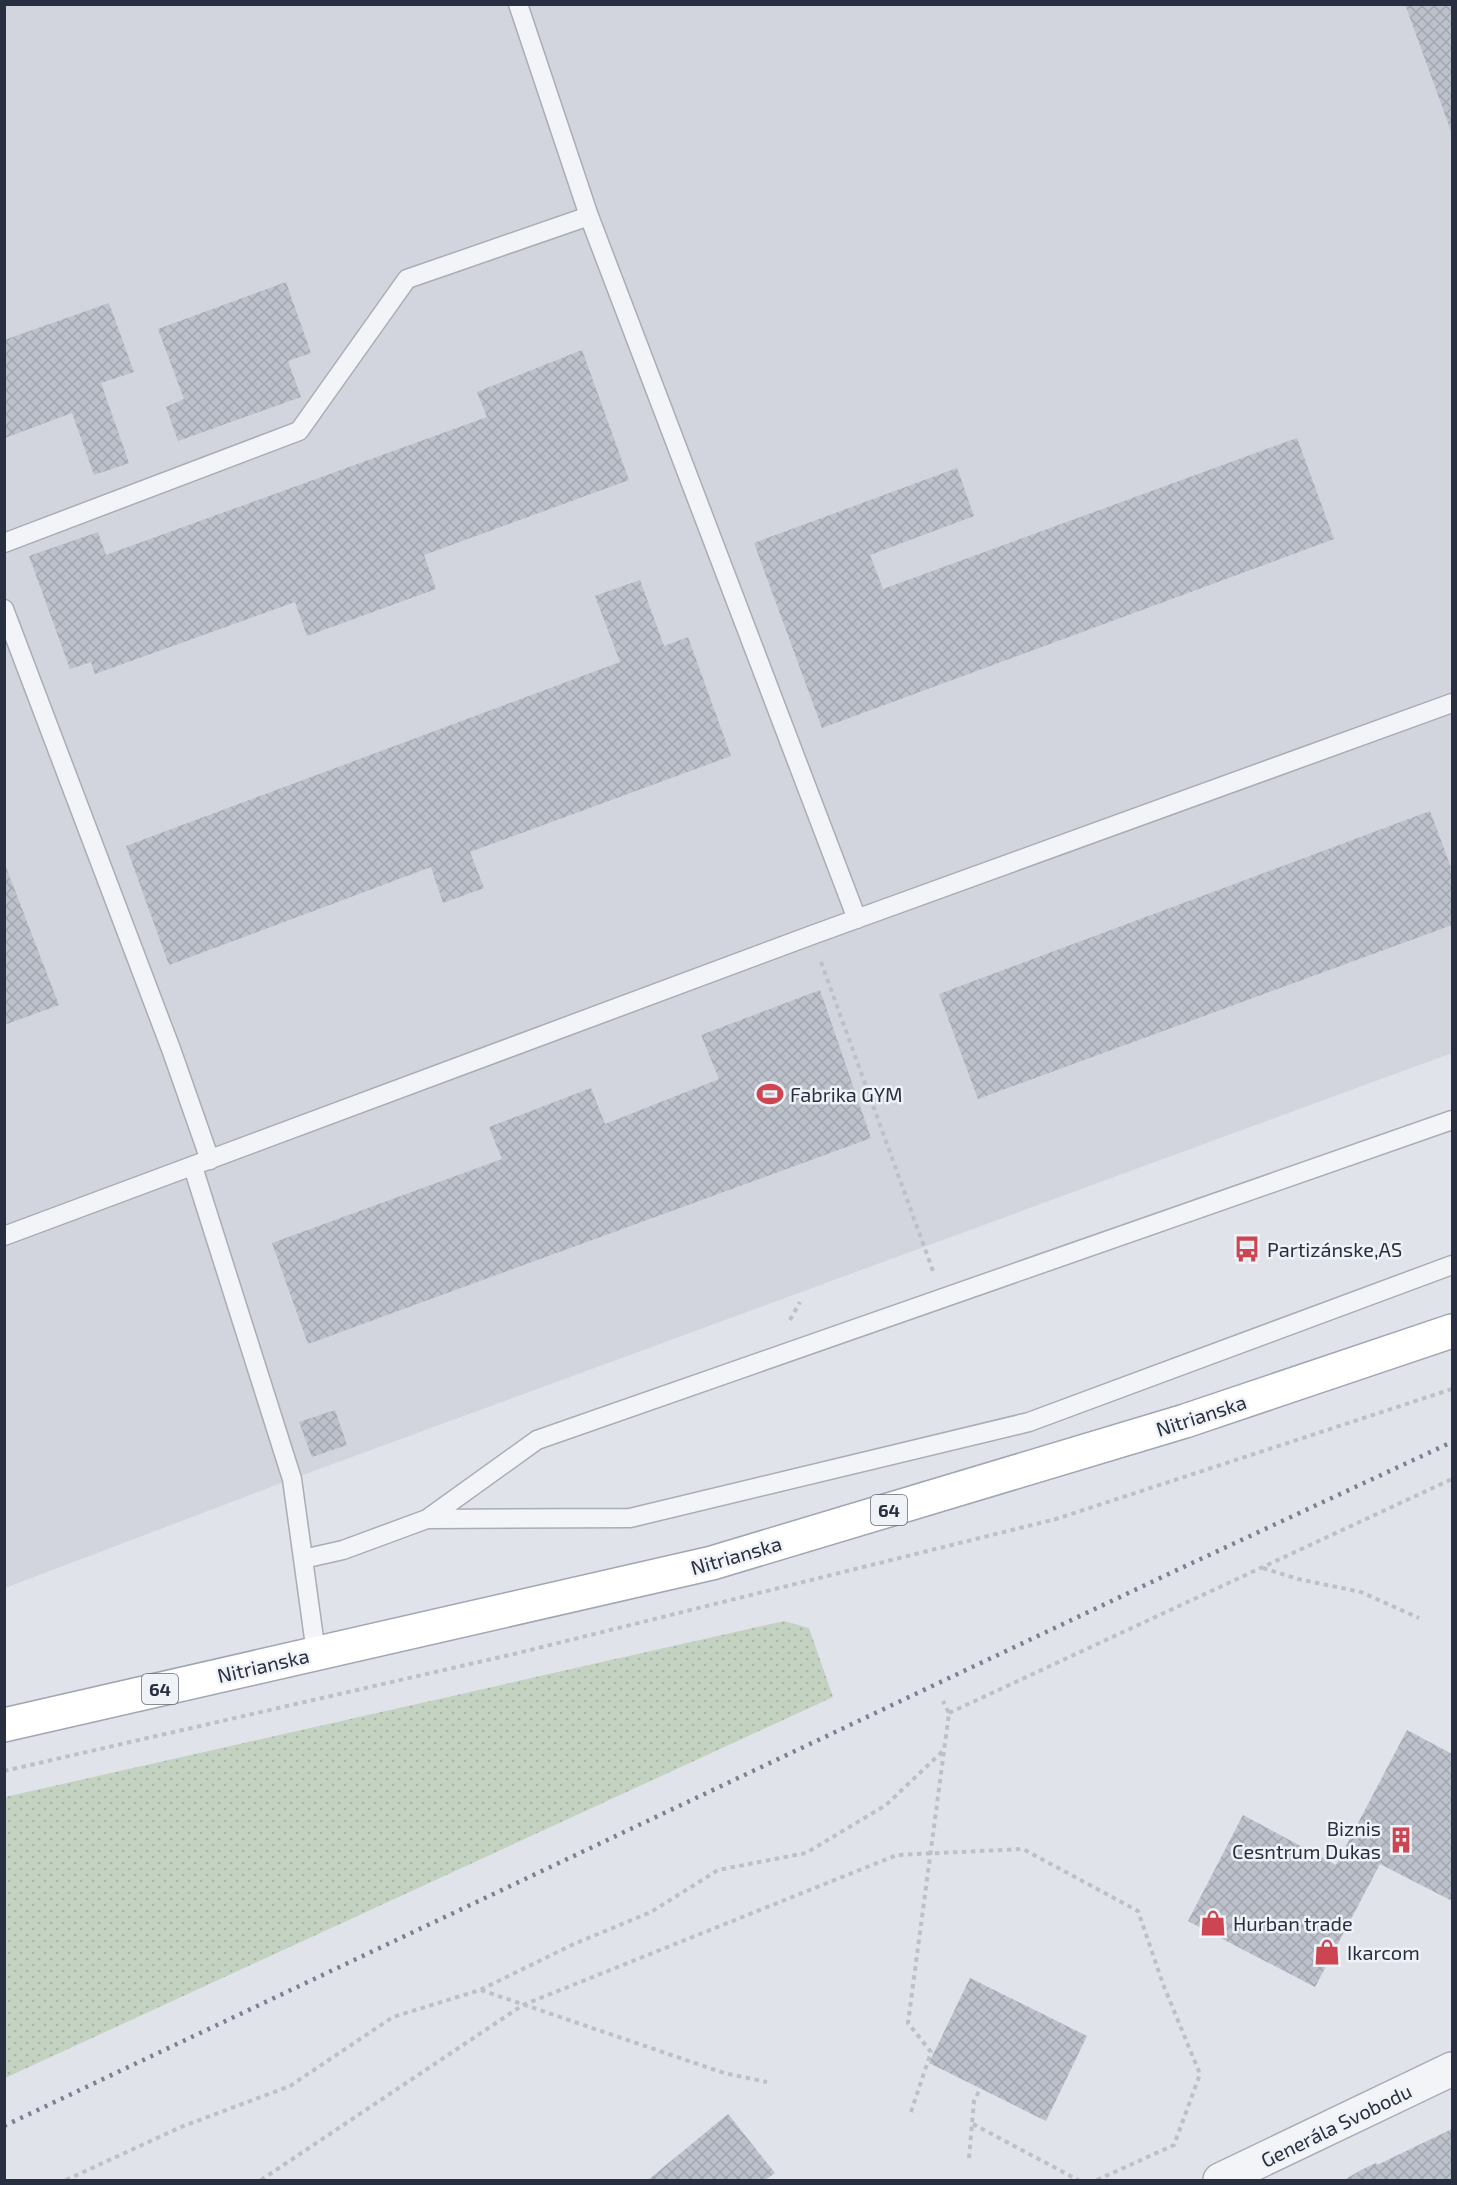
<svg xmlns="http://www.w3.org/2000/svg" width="1457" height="2185" viewBox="0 0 1457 2185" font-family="'Exo 2',sans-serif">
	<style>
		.built { fill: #d2d5de }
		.park { fill: url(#park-dots) }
		.building { fill: url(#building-cross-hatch) }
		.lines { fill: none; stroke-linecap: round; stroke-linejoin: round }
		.lane-casing { stroke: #a9adb6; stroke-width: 21 }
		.street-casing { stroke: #a9adb6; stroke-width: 36 }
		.primary-casing { stroke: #9fa6b4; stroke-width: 36 }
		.path { stroke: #bdc1c7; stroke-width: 4; stroke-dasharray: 4.5 4.5; stroke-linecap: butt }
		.lane { stroke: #f2f4f7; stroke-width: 18 }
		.street { stroke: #f2f4f7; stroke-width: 33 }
		.primary { stroke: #fff; stroke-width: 33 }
		.rail { stroke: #798192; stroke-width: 4.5; stroke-dasharray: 3 6; stroke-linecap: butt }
		.labels { text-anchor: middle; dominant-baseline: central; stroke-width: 5; stroke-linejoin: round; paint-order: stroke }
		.shield { fill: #eff2f6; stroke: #646a77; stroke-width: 1.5 }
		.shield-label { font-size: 18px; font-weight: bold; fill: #282f40 }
		.poi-label { font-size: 20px; fill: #282f40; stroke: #eff2f6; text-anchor: start }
		.street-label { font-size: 20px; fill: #282f40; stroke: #eff2f6 }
	</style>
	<defs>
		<pattern id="park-dots" width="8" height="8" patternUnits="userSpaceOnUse" patternTransform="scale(1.5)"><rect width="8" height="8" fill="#c4d2c1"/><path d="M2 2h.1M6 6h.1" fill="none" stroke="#a8b5a7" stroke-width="1.8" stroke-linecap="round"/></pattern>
		<pattern id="building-cross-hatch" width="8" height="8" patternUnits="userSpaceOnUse" patternTransform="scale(1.5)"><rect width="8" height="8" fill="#bdc1cb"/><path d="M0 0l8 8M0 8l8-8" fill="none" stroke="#a2a6af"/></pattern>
	</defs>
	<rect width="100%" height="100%" fill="#e0e3e9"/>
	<path class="built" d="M5,5H1452V1053L292,1479L5,1588Z"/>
	<path class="park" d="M784,1621L809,1628L833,1697L5,2078V1797Z"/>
	<path class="building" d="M1405,4H1452V134Z
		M286,282L311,353L288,361L301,397L178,441L166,407L184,399L158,329Z
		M109,303L134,372L101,383L129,463L94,475L72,413L5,438L4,340Z
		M582,350L629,480L424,555L436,589L307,636L295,602L95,674L91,662L70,669L29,556L98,532L106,555L487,417L477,392Z
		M1297,438L1334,539L822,728L754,543L957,468L974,516L870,555L883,589Z
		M640,580L664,646L688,637L731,756L470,852L484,888L443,903L431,867L169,965L126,846L620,662L595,596Z
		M1430,811L1452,870V925L978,1099L939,994Z
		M4,862L59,1005L4,1025Z
		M820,990L871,1138L308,1344L272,1243L502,1159L489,1127L591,1088L605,1124L719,1079L701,1035Z
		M335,1410L347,1445L312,1457L299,1422Z
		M1407,1730L1452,1754V1901L1380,1864L1315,1987L1188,1921L1243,1815L1336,1865Z
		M970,1978L1087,2036L1046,2121L929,2063Z
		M728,2114L775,2173L765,2180H648Z
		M1452,2129V2180H1344L1361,2170L1376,2163L1377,2165Z"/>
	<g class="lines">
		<g class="lane-casing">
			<path id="lane" d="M518,4L589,216L857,919
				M4,543L299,431L407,279L589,216
				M4,609L171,1049L210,1160
				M193,1167L292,1479L316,1653
				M4,1236L812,935L1452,703
				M427,1519L630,1518L1029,1422L1452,1265
				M303,1559L343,1550L427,1519L537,1440L1452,1120"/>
		</g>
		<g class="street-casing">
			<path id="street" d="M1220,2180L1452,2069"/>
		</g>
		<g class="primary-casing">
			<path id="primary" d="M4,1725L712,1563L1185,1421L1452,1331"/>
		</g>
		<path class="path" d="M821,962L933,1271
			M790,1320L800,1302
			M1263,1568L1298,1579L1361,1592L1419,1618
			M949,1713L1452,1479
			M4,1771L518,1653L1056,1519L1452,1389
			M481,1990L724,2073L767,2082
			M911,2112L931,2052L908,2023L949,1713L943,1701
			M973,2124L1078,2180
			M969,2158L974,2101L980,2089
			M66,2180L181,2127L290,2086L393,2017L480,1990L574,1944L651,1912L718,1870L806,1853L886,1805L944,1750
			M261,2180L523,2005L897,1855L1023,1849L1138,1911L1163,1984L1200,2074L1174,2145L1097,2180"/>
		<use href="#lane" class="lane"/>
		<use href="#street" class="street"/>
		<use href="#primary" class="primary"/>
		<path class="rail" d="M4,2126L1177,1570L1452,1442"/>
	</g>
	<defs>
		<g id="stadium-bare" transform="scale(2.07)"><path d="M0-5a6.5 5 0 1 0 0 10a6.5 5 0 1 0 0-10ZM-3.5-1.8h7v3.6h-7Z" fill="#cd4551" stroke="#eff2f6" stroke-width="2.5" paint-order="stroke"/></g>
		<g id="bus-bare" transform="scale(2.07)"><path d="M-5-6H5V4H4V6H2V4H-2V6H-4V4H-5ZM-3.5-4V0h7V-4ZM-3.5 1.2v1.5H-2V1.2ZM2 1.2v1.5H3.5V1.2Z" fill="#cd4551" stroke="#eff2f6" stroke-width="2.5" paint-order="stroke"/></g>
		<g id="building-bare" transform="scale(2.07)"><path d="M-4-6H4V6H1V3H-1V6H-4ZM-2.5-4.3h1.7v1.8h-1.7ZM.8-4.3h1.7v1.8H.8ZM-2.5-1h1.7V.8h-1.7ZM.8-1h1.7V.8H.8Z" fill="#cd4551" stroke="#eff2f6" stroke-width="2.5" paint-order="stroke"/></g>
		<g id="shop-bare" transform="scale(2.07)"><path d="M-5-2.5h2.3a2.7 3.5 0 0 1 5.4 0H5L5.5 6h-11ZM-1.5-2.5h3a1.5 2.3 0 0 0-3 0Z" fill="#cd4551" stroke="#eff2f6" stroke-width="2.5" paint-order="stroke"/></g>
	</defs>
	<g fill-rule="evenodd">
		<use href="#stadium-bare" x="770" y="1094"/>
		<use href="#bus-bare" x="1247" y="1249"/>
		<use href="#building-bare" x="1401" y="1840"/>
		<use href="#shop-bare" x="1213" y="1923"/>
		<use href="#shop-bare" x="1327" y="1952"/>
	</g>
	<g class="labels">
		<g class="shield">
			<rect x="871" y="1495" width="36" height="30" rx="4.5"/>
			<rect x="142" y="1674" width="36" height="30" rx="4.5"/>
		</g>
		<g class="shield-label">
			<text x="889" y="1510">64</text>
			<text x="160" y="1689">64</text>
		</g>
		<g class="poi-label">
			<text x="790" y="1094">Fabrika GYM</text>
			<text x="1267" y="1249">Partizánske,AS</text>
			<text x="1381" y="1828" text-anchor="end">Biznis<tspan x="1381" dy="23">Cesntrum Dukas</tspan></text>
			<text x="1233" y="1923">Hurban trade</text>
			<text x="1347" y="1952">Ikarcom</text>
		</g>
		<g class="street-label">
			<text transform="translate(1201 1415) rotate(-18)">Nitrianska</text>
			<text transform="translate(736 1555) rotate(-16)">Nitrianska</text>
			<text transform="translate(263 1665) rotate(-13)">Nitrianska</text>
			<text transform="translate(1336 2125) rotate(-26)">Generála Svobodu</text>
		</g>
	</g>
	<rect width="1457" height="2185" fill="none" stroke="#282f40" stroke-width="12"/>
</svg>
